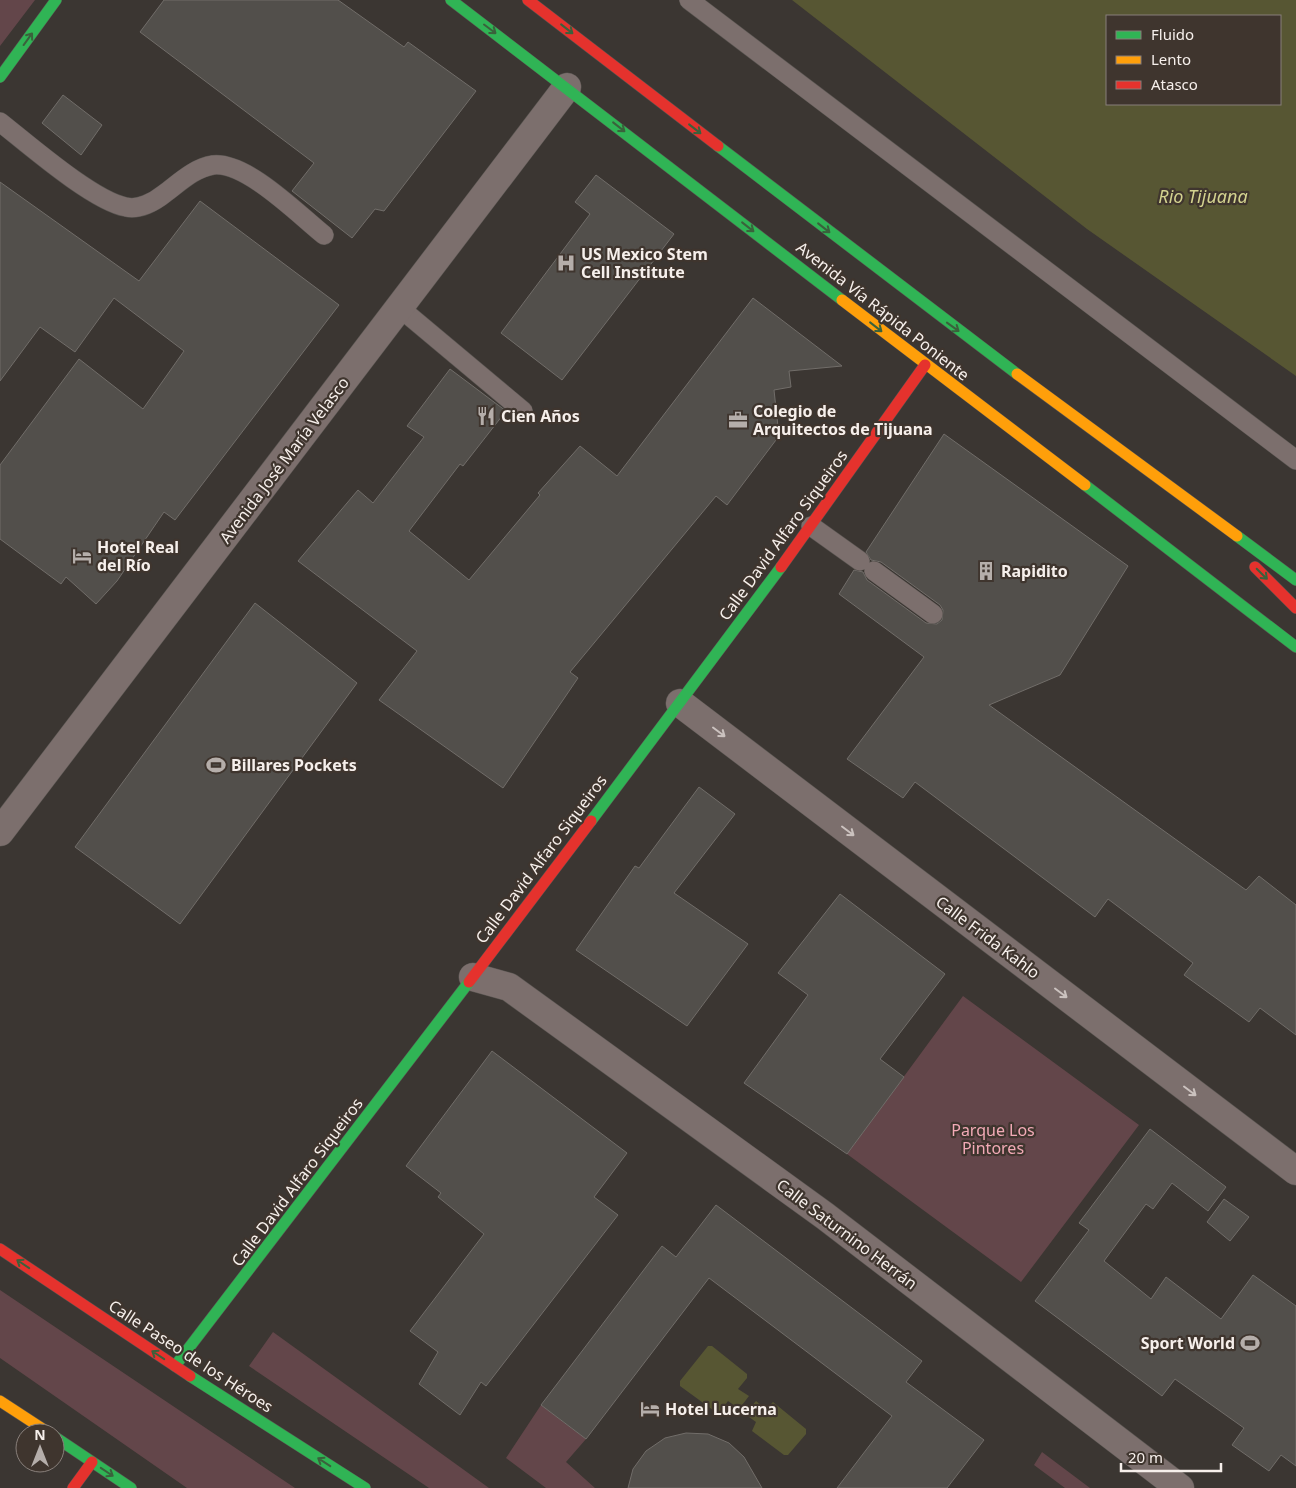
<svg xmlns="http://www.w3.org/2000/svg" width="1296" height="1488" viewBox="0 0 1296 1488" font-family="'Noto Sans',sans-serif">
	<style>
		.green { fill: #63464a }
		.water { fill: #575633; fill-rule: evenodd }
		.building { fill: #524f4b; stroke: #716d69 }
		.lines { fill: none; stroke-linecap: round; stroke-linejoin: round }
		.lane-casing { stroke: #585450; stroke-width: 20 }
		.street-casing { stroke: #585450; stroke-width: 29 }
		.fast-casing { stroke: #585450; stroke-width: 12 }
		.slow-casing { stroke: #585450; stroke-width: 12 }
		.jam-casing { stroke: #585450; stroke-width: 12 }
		.lane { stroke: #7c6f6d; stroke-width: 19 }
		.street { stroke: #7c6f6d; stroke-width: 28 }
		.fast { stroke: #30b455; stroke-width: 11 }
		.slow { stroke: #ff9f0a; stroke-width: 11 }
		.jam { stroke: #e5322d; stroke-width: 11 }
		.oneway { stroke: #3a613c }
		.oneway2 { stroke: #cbc2bf }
		.labels { text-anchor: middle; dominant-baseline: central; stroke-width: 4.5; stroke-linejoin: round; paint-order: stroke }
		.poi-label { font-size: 16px; font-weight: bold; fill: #f6efeb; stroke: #3f352e; text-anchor: start }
		.street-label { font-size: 16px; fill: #f6efeb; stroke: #3f352e }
		.park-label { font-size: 16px; fill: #f2aab6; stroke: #3f352e }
		.water-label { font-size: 18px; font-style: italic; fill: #d3d28f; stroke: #3f352e }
	</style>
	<rect width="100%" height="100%" fill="#3b3632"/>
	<path class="green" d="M0,0H35L0,46Z
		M963,996L1139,1125L1021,1282L847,1154Z
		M0,1290L295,1488H187L0,1358Z
		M273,1332L489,1488H429L249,1366Z
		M541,1405L586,1439L566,1462L595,1488H546L506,1458Z
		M1042,1452L1090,1488H1065L1034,1465Z"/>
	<path class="water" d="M792,0H1296V376L1087,229ZM1107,16H1280V104H1107Z
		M708,1346H712L747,1374V1378L738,1389L749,1396L739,1409L728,1401L720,1412L717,1413L680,1386V1381Z
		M756,1401L766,1409L773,1402L806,1429V1434L788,1455H784L752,1431L756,1422L745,1414Z"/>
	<path class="building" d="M164,0H338L404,47L408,42L476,91L384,211L375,209L352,238L292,191L314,163L140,32Z
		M63,95L102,125L81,155L42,123Z
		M596,175L674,234L562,380L501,333L590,214L575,202Z
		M0,182L139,281L200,201L339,305L175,520L164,512L117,581L96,604L66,577L61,584L0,539V465L79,359L143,409L184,351L114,298L75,352L40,327L0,381Z
		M753,298L842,366L789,371L791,387L774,390L779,436L727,505L716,496L570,672L578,678L503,788L379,700L417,651L298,561L358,490L373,503L424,437L407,426L450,369L506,411L463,466L460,464L409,531L469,580L540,495L538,493L580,446L617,476Z
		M944,434L1128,566L1060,675L989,705L1246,890L1259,876L1296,905V1035L1260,1008L1249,1022L1184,975L1193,963L1108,899L1095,917L915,782L903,798L847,759L924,657L839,594L854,570L863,572L867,580L926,623L937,624L942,620L943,610L940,605L881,562L871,560L866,552Z
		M255,603L357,683L180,924L75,847Z
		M699,787L735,814L674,893L748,944L687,1026L576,950L635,866L639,868Z
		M840,894L945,974L880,1059L904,1077L847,1154L744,1083L808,995L778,973Z
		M492,1051L627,1153L594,1197L618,1215L486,1386L481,1382L460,1415L419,1384L438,1352L410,1331L484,1234L438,1197L441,1193L406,1166Z
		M1150,1129L1226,1187L1208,1211L1172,1183L1153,1209L1146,1204L1104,1261L1151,1299L1166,1277L1221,1319L1253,1275L1296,1306V1466L1281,1455L1269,1471L1232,1445L1244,1428L1175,1379L1162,1396L1035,1301L1089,1230L1079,1223Z
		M1224,1199L1249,1217L1230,1241L1207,1222Z
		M716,1205L922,1361L906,1382L984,1440L947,1488H837L892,1416L709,1278L586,1439L541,1405L662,1246L676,1257Z
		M686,1433L708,1434L729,1443L744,1457L762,1488H628L633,1469L646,1451L665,1438Z"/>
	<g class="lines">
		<g class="lane-casing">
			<path id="lane" d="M689,0L1296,460
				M0,122C28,144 93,201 126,207C139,210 154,202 164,194C179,183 194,168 213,165C246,161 299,215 324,235
				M400,308L523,411
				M811,526L860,561
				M874,571L933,614"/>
		</g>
		<g class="street-casing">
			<path id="street" d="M680,703L1296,1171
				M0,832L567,87
				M473,977L509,987L825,1216L1180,1488"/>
		</g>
		<g class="fast-casing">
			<path id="fast" d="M451,0L842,300
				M0,77L56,0
				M718,146L1017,374
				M1085,485L1296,647
				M1237,536L1296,580
				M591,821L781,567
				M175,1366L469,982
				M190,1376L365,1488
				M55,1437L131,1488"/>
		</g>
		<g class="slow-casing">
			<path id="slow" d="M842,300L1085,485
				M1017,374L1237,536
				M0,1401L49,1433"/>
		</g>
		<g class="jam-casing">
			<path id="jam" d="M528,0L718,146
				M781,567L925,365
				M1255,567L1296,608
				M469,982L591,821
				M0,1249L190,1376
				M73,1488L92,1462"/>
		</g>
		<use href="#lane" class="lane"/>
		<use href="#street" class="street"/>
		<use href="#fast" class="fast"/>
		<use href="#slow" class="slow"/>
		<use href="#jam" class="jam"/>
	</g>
	<defs><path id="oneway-shaft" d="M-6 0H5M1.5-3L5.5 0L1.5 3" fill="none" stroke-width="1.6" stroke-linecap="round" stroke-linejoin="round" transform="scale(1.25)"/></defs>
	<g class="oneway">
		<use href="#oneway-shaft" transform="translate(490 29) rotate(37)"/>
		<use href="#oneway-shaft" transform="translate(567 29) rotate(38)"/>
		<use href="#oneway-shaft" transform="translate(28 39) rotate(-54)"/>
		<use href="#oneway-shaft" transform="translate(619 127) rotate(38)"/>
		<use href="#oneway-shaft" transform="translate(695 129) rotate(38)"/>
		<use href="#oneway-shaft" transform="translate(748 227) rotate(38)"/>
		<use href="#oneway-shaft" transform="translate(824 228) rotate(38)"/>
		<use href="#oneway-shaft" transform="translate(876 327) rotate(38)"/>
		<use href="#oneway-shaft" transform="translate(953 327) rotate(36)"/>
		<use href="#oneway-shaft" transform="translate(1262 574) rotate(45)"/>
		<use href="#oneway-shaft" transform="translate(23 1264) rotate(-146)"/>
		<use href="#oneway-shaft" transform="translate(158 1355) rotate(-146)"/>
		<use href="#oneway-shaft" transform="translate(324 1462) rotate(-147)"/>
		<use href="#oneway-shaft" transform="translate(107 1472) rotate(34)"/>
	</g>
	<g class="oneway2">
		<use href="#oneway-shaft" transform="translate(719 732) rotate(37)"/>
		<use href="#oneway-shaft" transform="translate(848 831) rotate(37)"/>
		<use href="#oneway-shaft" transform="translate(1061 993) rotate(37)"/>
		<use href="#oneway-shaft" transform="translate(1190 1091) rotate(37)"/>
	</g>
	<defs>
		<g id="hospital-bare" transform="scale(1.5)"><path d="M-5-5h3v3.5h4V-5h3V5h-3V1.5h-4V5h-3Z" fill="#b5aeaa" stroke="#3f352e" stroke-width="2.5" paint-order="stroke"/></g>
		<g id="restaurant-bare" transform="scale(1.5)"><path d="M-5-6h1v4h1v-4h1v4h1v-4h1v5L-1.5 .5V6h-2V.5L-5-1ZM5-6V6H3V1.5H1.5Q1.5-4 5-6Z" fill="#b5aeaa" stroke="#3f352e" stroke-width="2.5" paint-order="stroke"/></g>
		<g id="office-bare" transform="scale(1.5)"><path d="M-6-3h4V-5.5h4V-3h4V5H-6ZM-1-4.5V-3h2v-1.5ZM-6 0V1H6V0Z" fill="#b5aeaa" stroke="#3f352e" stroke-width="2.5" paint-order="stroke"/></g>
		<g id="hotel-bare" transform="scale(1.5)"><path d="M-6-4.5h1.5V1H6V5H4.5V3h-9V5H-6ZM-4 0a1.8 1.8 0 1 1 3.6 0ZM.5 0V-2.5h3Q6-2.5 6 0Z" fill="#b5aeaa" stroke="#3f352e" stroke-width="2.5" paint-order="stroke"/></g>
		<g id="building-bare" transform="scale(1.5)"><path d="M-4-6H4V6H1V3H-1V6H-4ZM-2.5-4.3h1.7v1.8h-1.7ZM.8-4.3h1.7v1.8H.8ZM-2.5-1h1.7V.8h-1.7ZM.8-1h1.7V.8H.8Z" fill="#b5aeaa" stroke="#3f352e" stroke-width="2.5" paint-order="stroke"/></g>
		<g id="stadium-bare" transform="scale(1.5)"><path d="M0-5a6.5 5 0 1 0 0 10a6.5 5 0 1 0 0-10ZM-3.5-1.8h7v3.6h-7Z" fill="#b5aeaa" stroke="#3f352e" stroke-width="2.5" paint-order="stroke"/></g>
	</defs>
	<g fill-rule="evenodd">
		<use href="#hospital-bare" x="566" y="263"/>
		<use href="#restaurant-bare" x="486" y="416"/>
		<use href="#office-bare" x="738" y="420"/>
		<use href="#hotel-bare" x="82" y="556"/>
		<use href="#building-bare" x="986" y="571"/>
		<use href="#stadium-bare" x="216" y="765"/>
		<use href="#stadium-bare" x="1250" y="1343"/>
		<use href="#hotel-bare" x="650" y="1409"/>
	</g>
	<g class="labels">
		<g class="poi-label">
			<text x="581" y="254">US Mexico Stem<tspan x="581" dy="18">Cell Institute</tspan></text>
			<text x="753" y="411">Colegio de<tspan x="753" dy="18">Arquitectos de Tijuana</tspan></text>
			<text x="501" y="416">Cien Años</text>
			<text x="97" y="547">Hotel Real<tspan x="97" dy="18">del Río</tspan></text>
			<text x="1001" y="571">Rapidito</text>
			<text x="231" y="765">Billares Pockets</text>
			<text x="1235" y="1343" text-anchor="end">Sport World</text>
			<text x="665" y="1409">Hotel Lucerna</text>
		</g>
		<g class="street-label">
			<text transform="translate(883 311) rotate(38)">Avenida Vía Rápida Poniente</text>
			<text transform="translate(284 460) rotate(-53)">Avenida José María Velasco</text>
			<text transform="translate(783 535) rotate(-54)">Calle David Alfaro Siqueiros</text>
			<text transform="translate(541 859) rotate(-53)">Calle David Alfaro Siqueiros</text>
			<text transform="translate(988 937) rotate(37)">Calle Frida Kahlo</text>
			<text transform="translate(297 1182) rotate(-53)">Calle David Alfaro Siqueiros</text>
			<text transform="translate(847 1234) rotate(37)">Calle Saturnino Herrán</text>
			<text transform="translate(191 1356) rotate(33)">Calle Paseo de los Héroes</text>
		</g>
		<g class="park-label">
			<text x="993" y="1130">Parque Los<tspan x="993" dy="18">Pintores</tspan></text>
		</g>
		<g class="water-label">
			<text x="1203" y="196">Rio Tijuana</text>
		</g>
	</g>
	<rect x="1106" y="15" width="175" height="90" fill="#3f352e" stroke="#887f7a"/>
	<rect x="1116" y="31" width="25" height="8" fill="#30b455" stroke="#887f7a"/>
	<text x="1151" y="40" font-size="15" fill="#f6efeb">Fluido</text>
	<rect x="1116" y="56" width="25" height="8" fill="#ff9f0a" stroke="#887f7a"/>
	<text x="1151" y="65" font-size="15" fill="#f6efeb">Lento</text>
	<rect x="1116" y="81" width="25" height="8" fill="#e5322d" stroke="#887f7a"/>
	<text x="1151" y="90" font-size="15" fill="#f6efeb">Atasco</text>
	<g transform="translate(40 1448)"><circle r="24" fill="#3f352e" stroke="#887f7a"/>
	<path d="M0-4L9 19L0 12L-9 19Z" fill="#b5aeaa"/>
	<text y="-8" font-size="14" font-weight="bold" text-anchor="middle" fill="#f6efeb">N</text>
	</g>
	<path d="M1121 1463v8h100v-8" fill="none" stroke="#f6efeb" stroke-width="2.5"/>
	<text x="1128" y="1463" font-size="15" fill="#f6efeb" stroke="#3f352e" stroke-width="4" paint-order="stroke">20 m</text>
</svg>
